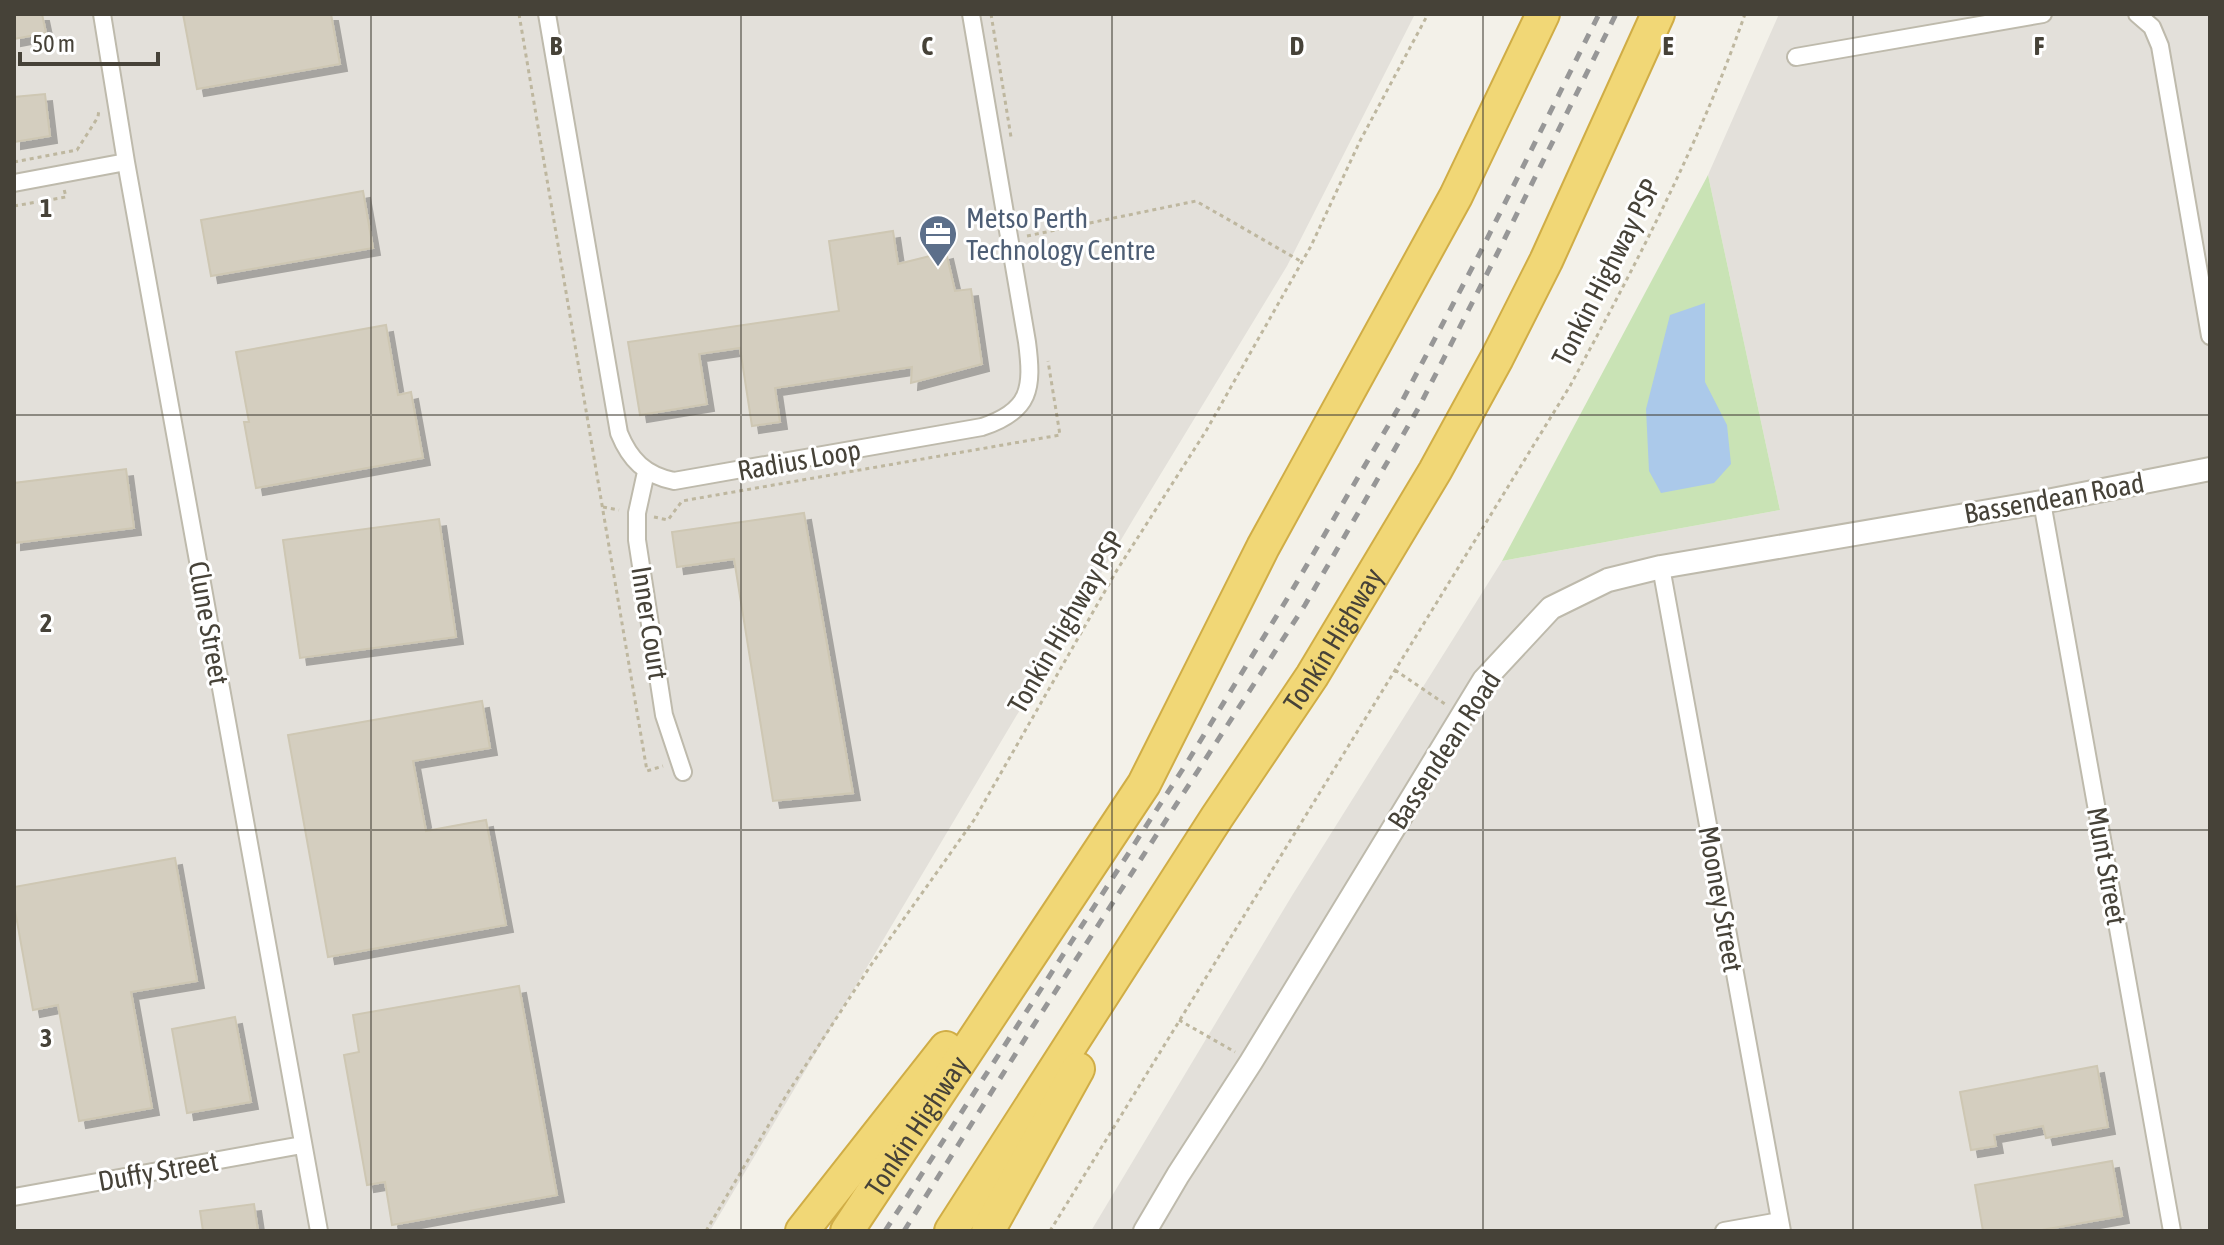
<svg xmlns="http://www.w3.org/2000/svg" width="2224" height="1245" viewBox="0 0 2224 1245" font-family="'Asap Condensed',sans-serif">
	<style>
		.industrial { fill: #e3e0da }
		.green { fill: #c9e3b5 }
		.water { fill: #abc9ea }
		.building { fill: #d4cebf; stroke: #cec7b3; stroke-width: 2; filter: url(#shadow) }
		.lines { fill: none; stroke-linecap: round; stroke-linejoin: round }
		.minor-casing { stroke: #bebaac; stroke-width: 20 }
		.tertiary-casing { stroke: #bebaac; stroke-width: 26 }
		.motorway-casing { stroke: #d0ad46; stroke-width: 36 }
		.path { stroke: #beb79f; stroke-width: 3; stroke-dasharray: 4 4; stroke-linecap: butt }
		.minor { stroke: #fff; stroke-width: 16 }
		.tertiary { stroke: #fff; stroke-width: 22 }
		.motorway { stroke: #f1d776; stroke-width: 32 }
		.rail { stroke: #979797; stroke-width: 5; stroke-dasharray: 10 10; stroke-linecap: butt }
		.grid { fill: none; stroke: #464238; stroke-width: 2; stroke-opacity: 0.55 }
		.labels { text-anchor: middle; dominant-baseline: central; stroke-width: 6; stroke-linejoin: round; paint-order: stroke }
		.service-label { font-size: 28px; fill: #4e5e75; stroke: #fff; text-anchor: start }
		.street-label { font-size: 28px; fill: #464238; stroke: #fff }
		.grid-label { font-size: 26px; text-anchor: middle; font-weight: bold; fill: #464238; stroke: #fff; stroke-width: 6; stroke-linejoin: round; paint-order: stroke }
	</style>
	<defs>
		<filter id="shadow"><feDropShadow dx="7" dy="7" stdDeviation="0" flood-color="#0004"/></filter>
	</defs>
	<rect width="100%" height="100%" fill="#f3f1e9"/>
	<path class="industrial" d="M14,14H1415L1287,266L1134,518L710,1231H14Z
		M1779,14H2210V1231H1091L1293,894L1502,561L1780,510L1708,175Z"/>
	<path class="green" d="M1708,175L1780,510L1502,561Z"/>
	<path class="water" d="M1705,303V382L1727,425L1731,464L1714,483L1661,493L1649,471L1646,409L1670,315Z"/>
	<path class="building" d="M14,14H42L46,33L14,39Z
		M183,14H331L340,64L197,89Z
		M45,94L50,136L14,142V97Z
		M363,191L373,248L211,276L201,220Z
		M893,231L898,264L946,252L955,291L971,289L982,364L911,383L912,367L775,388L780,422L752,426L740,348L699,354L707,404L640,415L628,342L839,311L829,241Z
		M386,325L398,395L411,392L423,458L256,488L244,422H249L236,352Z
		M126,469L134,528L14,543V483Z
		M804,513L853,793L773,801L734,559L677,567L672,532Z
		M439,519L456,637L300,658L283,540Z
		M482,701L490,748L413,761L426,831L486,820L506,925L328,957L288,735Z
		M175,858L197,981L131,992L152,1108L79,1121L58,1005L33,1010L14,905V887Z
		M519,986L557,1195L392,1225L385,1182L367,1185L344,1055L359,1052L353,1015Z
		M235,1017L251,1102L187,1113L172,1029Z
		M2097,1066L2108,1127L2046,1138L2043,1126L1994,1135L1996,1146L1971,1150L1960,1092Z
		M2112,1161L2122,1216L2036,1231H1983L1975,1185Z
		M254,1204L258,1231H203L200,1211Z"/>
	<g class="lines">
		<g class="minor-casing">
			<path id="minor" d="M102,14L126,162L319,1231
				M547,14L619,433C630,460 645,475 674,481L982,427C1031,411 1033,388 1027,342L971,14
				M2137,14L2152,27L2160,46L2210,336
				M1796,57L2043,14
				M14,183L126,162
				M646,472L637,513V540L664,715L683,772
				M2042,502L2172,1231
				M1661,567L1782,1231
				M14,1197L302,1145
				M1724,1231L1780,1221"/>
		</g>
		<g class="tertiary-casing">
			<path id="tertiary" d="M1145,1231L1178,1175L1251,1062L1484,680L1551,608L1608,580L1661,567L2042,502L2210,469"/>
		</g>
		<g class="motorway-casing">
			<g id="motorway">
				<path d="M802,1231L946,1048"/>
				<path id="s1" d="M847,1231L1144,784L1263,547L1456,196L1543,14"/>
				<path id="s2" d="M951,1231L1217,817L1312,676L1435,471L1497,358L1546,261L1658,14"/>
				<path d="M988,1231L1078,1069"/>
			</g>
		</g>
		<path class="path" d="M519,14L647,771L663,766
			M991,14L1011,137
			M14,162L77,150L98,117L99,109
			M14,206L66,197L64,189
			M1027,236L1196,201L1302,262
			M603,507L619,510
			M654,517L668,520L682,501L1060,435L1048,361
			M1395,670L1445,704
			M1179,1020L1235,1052
			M706,1231L787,1094L871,965L974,820L1117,570L1206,431L1311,246L1360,141L1428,14
			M1050,1231L1570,386C1635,266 1700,143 1745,14"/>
		<use href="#minor" class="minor"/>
		<use href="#tertiary" class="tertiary"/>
		<use href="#motorway" class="motorway"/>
		<path class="rail" d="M885,1231L1188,761L1287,599L1399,407L1483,247L1599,14
			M904,1231L1035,1023L1305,605L1419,407L1497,254L1616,14"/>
	</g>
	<path class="grid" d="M371,14V1231M741,14V1231M1112,14V1231M1483,14V1231M1853,14V1231M14,415H2210M14,830H2210"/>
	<defs>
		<g id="office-pin" transform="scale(2)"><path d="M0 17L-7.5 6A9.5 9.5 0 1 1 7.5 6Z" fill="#5c6f8a" stroke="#fff"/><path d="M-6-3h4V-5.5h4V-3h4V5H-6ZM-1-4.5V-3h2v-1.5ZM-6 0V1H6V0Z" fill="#fff"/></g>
	</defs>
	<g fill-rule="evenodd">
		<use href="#office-pin" x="938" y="234"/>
	</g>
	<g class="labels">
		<g class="service-label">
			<text x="966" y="218">Metso Perth<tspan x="966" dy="32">Technology Centre</tspan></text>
		</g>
		<g class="street-label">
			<text transform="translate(1606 272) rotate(-63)">Tonkin Highway PSP</text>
			<text transform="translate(799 460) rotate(-10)">Radius Loop</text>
			<text transform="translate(2054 498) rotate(-10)">Bassendean Road</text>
			<text transform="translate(1066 622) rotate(-60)">Tonkin Highway PSP</text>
			<text transform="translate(209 623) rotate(80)">Clune Street</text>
			<text transform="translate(650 623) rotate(81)">Inner Court</text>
			<text stroke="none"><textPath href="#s2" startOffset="704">Tonkin Highway</textPath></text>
			<text transform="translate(1444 750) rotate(-57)">Bassendean Road</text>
			<text transform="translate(2107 866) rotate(80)">Munt Street</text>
			<text transform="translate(1721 899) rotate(80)">Mooney Street</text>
			<text stroke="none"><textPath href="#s1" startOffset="126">Tonkin Highway</textPath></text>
			<text transform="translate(158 1171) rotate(-10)">Duffy Street</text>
		</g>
	</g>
	<g class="grid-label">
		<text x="556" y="55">B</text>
		<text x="927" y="55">C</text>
		<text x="1297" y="55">D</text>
		<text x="1668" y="55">E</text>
		<text x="2039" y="55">F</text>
		<text x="46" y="217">1</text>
		<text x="46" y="632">2</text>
		<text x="46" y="1047">3</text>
	</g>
	<rect width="2224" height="1245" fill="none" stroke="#464238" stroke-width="32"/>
	<path d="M20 52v12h138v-12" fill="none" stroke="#464238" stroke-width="4"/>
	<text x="32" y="52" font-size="24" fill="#464238" stroke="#ffffff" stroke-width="6" paint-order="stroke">50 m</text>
</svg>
